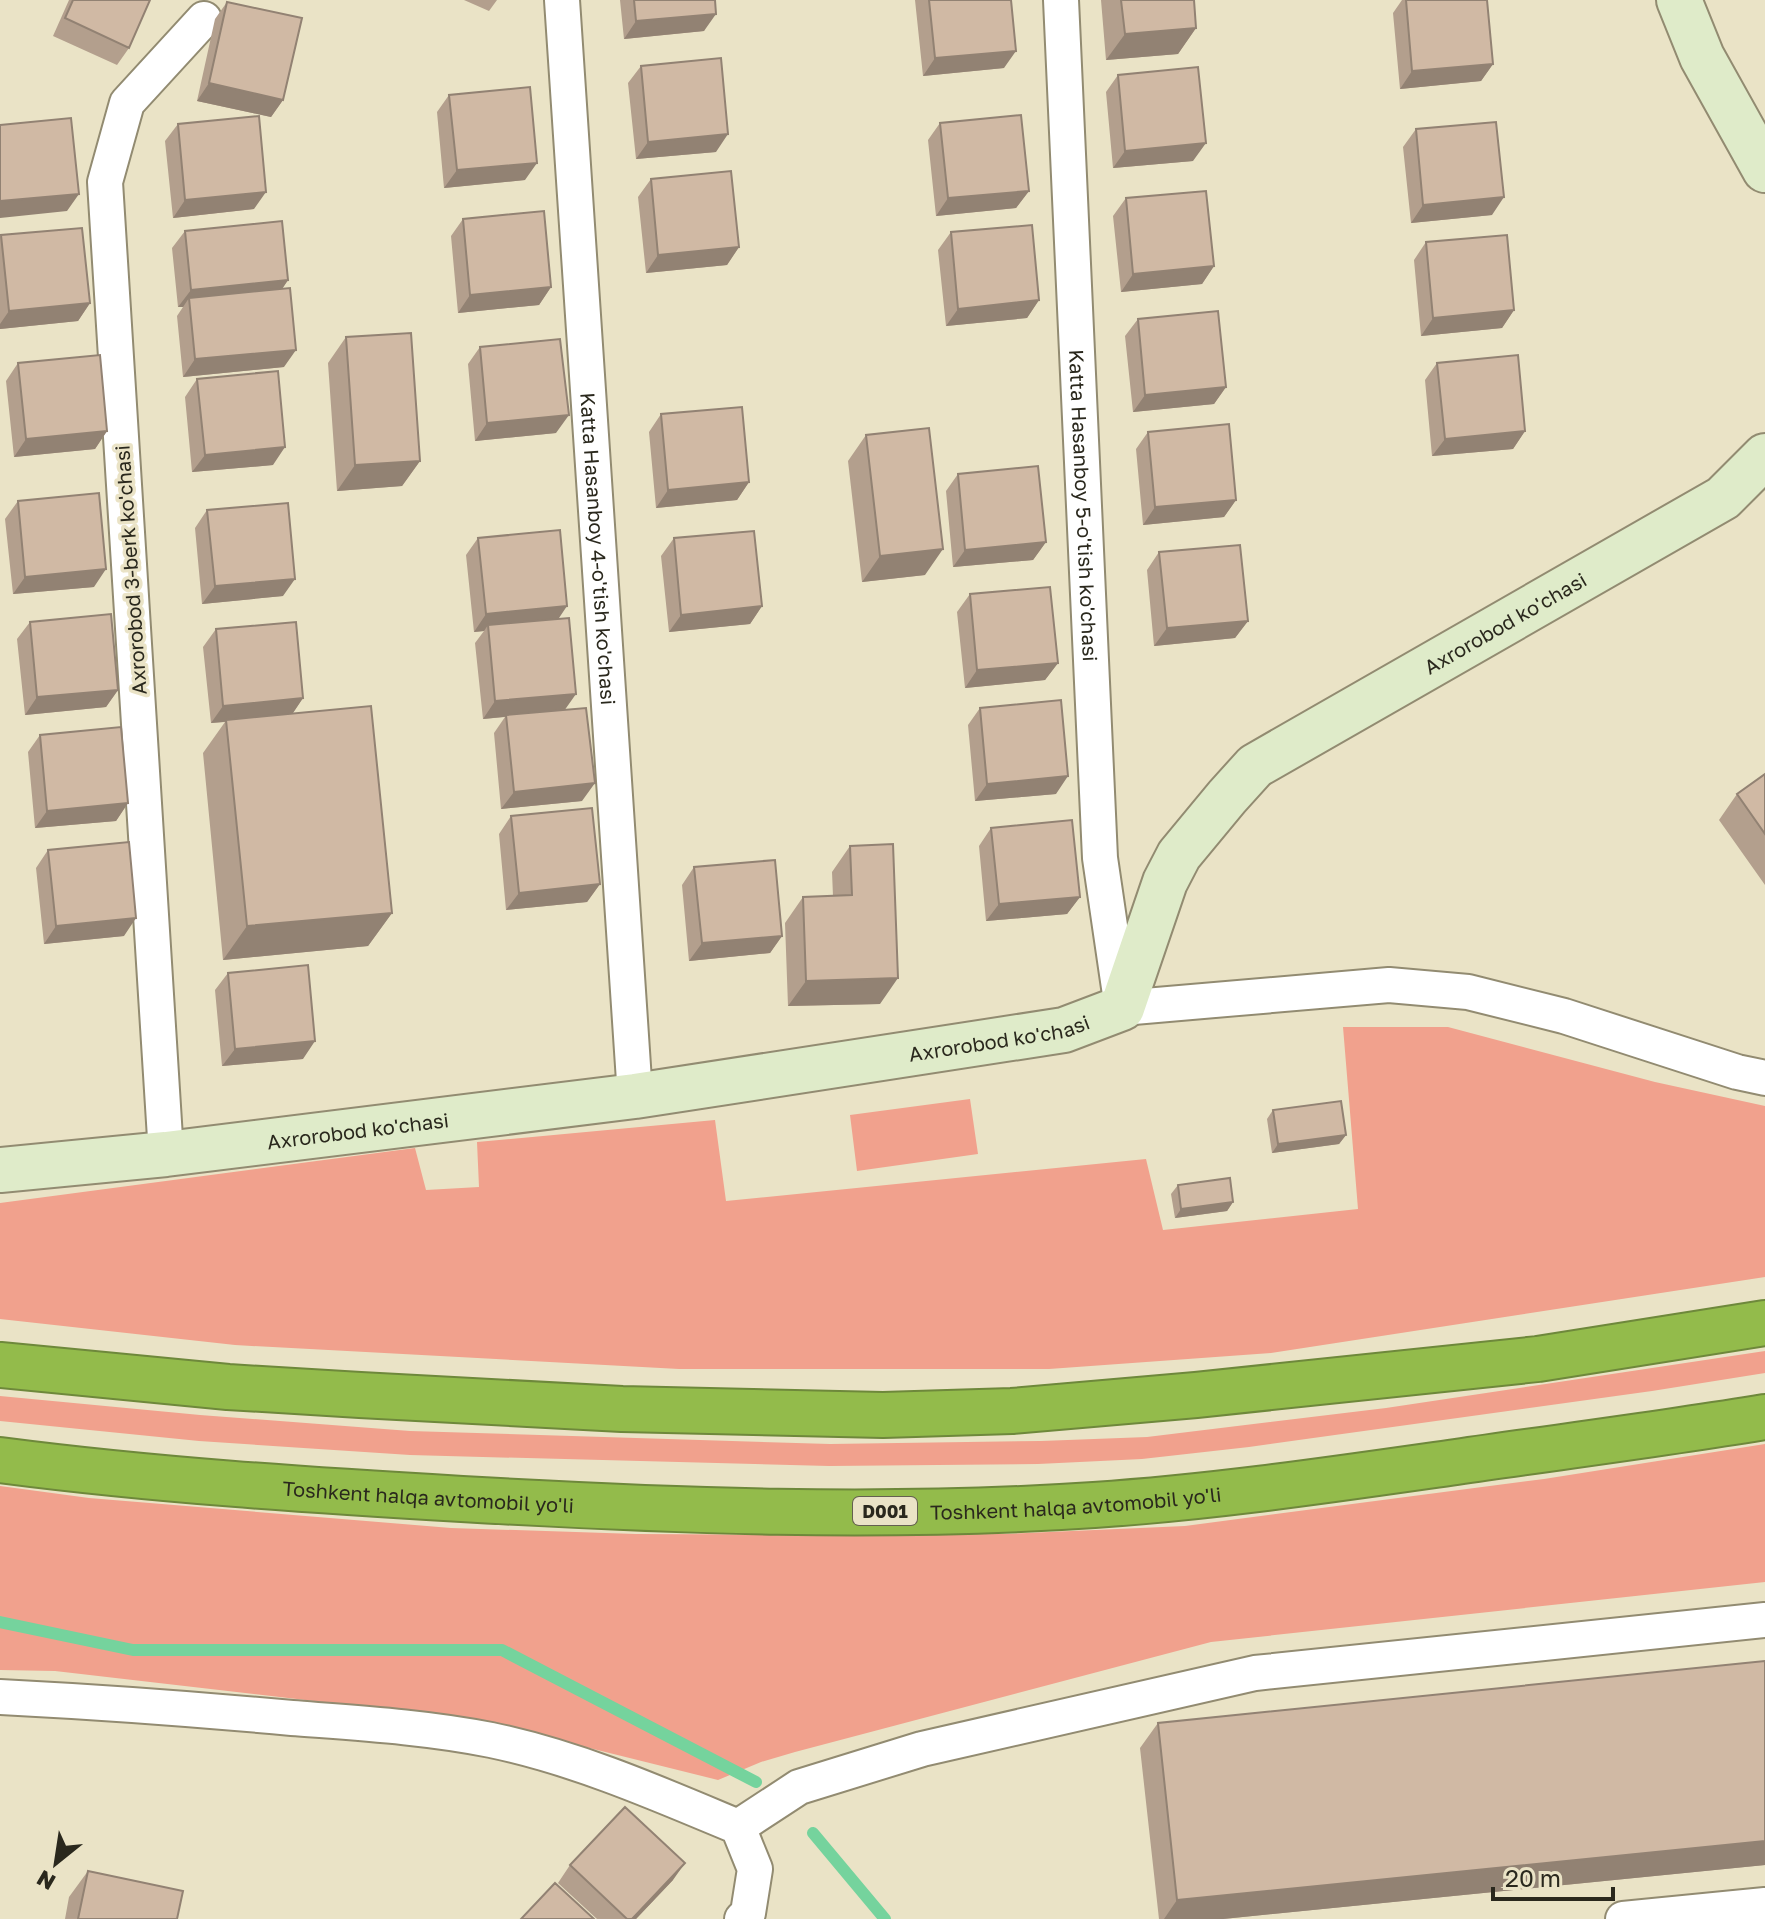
<svg xmlns="http://www.w3.org/2000/svg" width="1765" height="1919" viewBox="0 0 1765 1919" font-family="'Golos Text',sans-serif">
	<style>
		.green { fill: #f1a18d }
		.lines { fill: none; stroke-linecap: round; stroke-linejoin: round }
		.stream { stroke: #75d39d; stroke-width: 12 }
		.street-casing { stroke: #928b71; stroke-width: 38 }
		.secondary-casing { stroke: #928b71; stroke-width: 48 }
		.highway-casing { stroke: #6e883b; stroke-width: 48 }
		.street { stroke: #fff; stroke-width: 34 }
		.secondary { stroke: #dfebc9; stroke-width: 44 }
		.highway { stroke: #93bb4b; stroke-width: 44 }
		.wall { fill: #b39f8d }
		.shaded-wall { fill: #928273 }
		.building { fill: #d0b9a4; stroke: #928273; stroke-width: 2 }
		.labels { text-anchor: middle; dominant-baseline: central; stroke-width: 7; stroke-linejoin: round; paint-order: stroke }
		.shield { fill: #eae3c6; stroke: #646050; stroke-width: 2 }
		.shield-label { font-size: 18px; font-weight: bold; fill: #2a281d }
		.street-label { font-size: 20px; fill: #2a281d; stroke: #eae3c6 }
	</style>
	<rect width="100%" height="100%" fill="#eae3c6"/>
	<path class="green" d="M1343,1027H1448L1655,1082L1765,1106V1277L1271,1353L1049,1369H679L235,1345L0,1319V1203L415,1148L426,1190L479,1187L477,1142L715,1120L726,1201L1146,1159L1163,1230L1358,1209Z
		M970,1099L978,1154L857,1171L850,1115Z
		M1765,1351V1373L1652,1391L1249,1447L1142,1459L1038,1464L829,1466L410,1455L199,1441L0,1421V1396L200,1415L410,1431L830,1444L1041,1441L1147,1437L1386,1408Z
		M1765,1444V1582L1211,1642L795,1752L761,1762L718,1780L477,1720L55,1671L0,1670V1486L89,1498L451,1528L636,1534L819,1535L1004,1534L1185,1526L1544,1479Z"/>
	<g class="lines">
		<path class="stream" d="M0,1622L133,1650H502L756,1782
			M813,1833L885,1919"/>
		<g class="street-casing">
			<g id="street">
				<path id="s1" d="M562,0L635,1096"/>
				<path id="s2" d="M1061,0L1100,858L1122,1008L1389,985L1468,992L1564,1016L1737,1072L1765,1078"/>
				<path d="M166,1154L105,182L127,103L204,19"/>
				<path d="M0,1697C97,1702 194,1709 292,1718C357,1723 427,1727 491,1740C577,1758 657,1793 738,1827L755,1869L748,1913L742,1919"/>
				<path d="M738,1827L799,1787L922,1749L1255,1673L1765,1620"/>
				<path d="M1623,1919L1765,1905"/>
			</g>
		</g>
		<g class="secondary-casing">
			<g id="secondary">
				<path d="M1679,0L1702,57L1765,170"/>
				<path id="s3" d="M0,1170L166,1154L635,1096L1064,1030L1122,1008L1165,882L1179,855L1227,797L1255,766L1723,498L1765,456"/>
			</g>
		</g>
		<g class="highway-casing">
			<g id="highway">
				<path d="M0,1365L228,1387L360,1395L622,1409L883,1415L1012,1411L1196,1395L1538,1359L1765,1323"/>
				<path id="s4" d="M0,1460C153,1480 308,1490 462,1499C672,1511 883,1519 1094,1505C1215,1497 1336,1479 1456,1462C1559,1447 1662,1434 1765,1417"/>
			</g>
		</g>
		<use href="#street" class="street"/>
		<use href="#secondary" class="secondary"/>
		<use href="#highway" class="highway"/>
	</g>
	<path class="wall" d="M69,0H150L129,48L117,65L53,36Z
		M464,0H497L489,11Z
		M620,0H715L704,31L624,39Z
		M915,0H1011L1004,68L923,76Z
		M1101,0H1194L1196,28L1178,54L1106,60Z
		M1402,0H1487L1493,64L1481,81L1400,89L1393,13Z
		M227,2L283,100L271,117L197,101L215,19Z
		M641,66L716,152L636,159L628,83Z
		M1118,75L1193,161L1113,168L1106,92Z
		M449,95L525,180L444,188L437,112Z
		M940,123L1029,191L1016,208L936,216L928,140Z
		M178,124L254,209L173,218L165,141Z
		M1416,129L1492,215L1411,223L1403,147Z
		M651,179L739,247L727,265L646,273L638,197Z
		M1126,198L1214,266L1202,284L1121,292L1113,216Z
		M463,219L551,287L539,305L458,313L451,236Z
		M185,231L288,280L282,289L284,367L183,377L177,316L183,307H178L172,248Z
		M951,232L1039,300L1027,318L946,326L938,250Z
		M1,235L90,303L78,321L0,329V237Z
		M1426,242L1514,310L1502,328L1421,336L1414,260Z
		M1138,319L1226,387L1214,404L1133,412L1125,336Z
		M346,337L420,461L402,486L337,491L328,363Z
		M480,347L556,433L475,441L468,364Z
		M18,363L107,431L95,449L14,457L6,381Z
		M1437,363L1525,431L1513,449L1432,456L1425,380Z
		M197,379L273,465L192,472L185,397Z
		M661,414L749,482L737,500L656,508L649,432Z
		M1148,432L1236,500L1224,517L1143,525L1136,449Z
		M866,435L925,575L862,582L848,461Z
		M958,474L1046,542L1033,560L953,567L946,491Z
		M18,501L94,587L13,594L5,519Z
		M207,510L283,596L202,604L195,528Z
		M478,538L558,619L565,710L582,801L501,809L494,733L505,717L483,719L475,643L484,631L474,632L466,555Z
		M674,538L762,606L750,624L669,632L661,556Z
		M1159,552L1248,621L1235,638L1154,646L1147,570Z
		M970,594L1058,663L1045,680L965,688L957,612Z
		M30,622L118,690L106,707L25,715L17,639Z
		M216,629L303,698L292,714L392,913L368,946L223,960L203,753L225,722L211,723L203,647Z
		M980,708L1056,794L975,801L968,725Z
		M40,735L128,803L116,821L35,828L28,752Z
		M1765,774V885L1719,820L1737,794Z
		M511,816L600,884L587,902L506,910L499,834Z
		M991,828L1080,897L1067,914L986,921L979,846Z
		M850,846L880,1004L788,1006L785,923L803,897L833,896L832,872Z
		M48,850L124,936L44,944L36,868Z
		M694,867L782,936L770,953L689,961L682,885Z
		M228,973L303,1059L222,1066L215,990Z
		M1273,1110L1346,1135L1339,1144L1272,1153L1267,1119Z
		M1178,1185L1233,1202L1227,1211L1175,1218L1171,1194Z
		M1765,1661V1865L1223,1919H1159L1140,1748L1158,1723Z
		M570,1865L673,1880L636,1919H597L558,1883Z
		M88,1871L177,1919H65L69,1897Z"/>
	<path class="shaded-wall" d="M716,14L704,31L624,39L636,21Z
		M1196,28L1178,54L1106,60L1125,34Z
		M1016,51L1004,68L923,76L935,58Z
		M1493,64L1481,81L1400,89L1412,71Z
		M209,83L283,100L271,117L197,101Z
		M728,134L716,152L636,159L648,142Z
		M1206,143L1193,161L1113,168L1125,151Z
		M537,163L525,180L444,188L457,170Z
		M1029,191L1016,208L936,216L948,198Z
		M266,192L254,209L173,218L185,200Z
		M79,194L67,211L0,218V201Z
		M1504,197L1492,215L1411,223L1423,205Z
		M739,247L727,265L646,273L658,255Z
		M1214,266L1202,284L1121,292L1133,274Z
		M288,280L276,298H189L183,307H178L191,290Z
		M551,287L539,305L458,313L470,295Z
		M1039,300L1027,318L946,326L958,309Z
		M90,303L78,321L0,329V324L9,311Z
		M1514,310L1502,328L1421,336L1433,318Z
		M296,350L284,367L183,377L195,359Z
		M1226,387L1214,404L1133,412L1145,395Z
		M569,415L556,433L475,441L487,423Z
		M107,431L95,449L14,457L26,439Z
		M1525,431L1513,449L1432,456L1445,439Z
		M285,447L273,465L192,472L205,455Z
		M420,461L402,486L337,491L355,465Z
		M749,482L737,500L656,508L668,490Z
		M1236,500L1224,517L1143,525L1155,507Z
		M1046,542L1033,560L953,567L965,550Z
		M943,549L925,575L862,582L880,556Z
		M106,569L94,587L13,594L25,577Z
		M295,579L283,596L202,604L215,586Z
		M567,606L555,624L488,625L484,631L474,632L486,614Z
		M762,606L750,624L669,632L681,615Z
		M1248,621L1235,638L1154,646L1167,628Z
		M1058,663L1045,680L965,688L977,670Z
		M118,690L106,707L25,715L37,697Z
		M576,694L564,711L483,719L495,701Z
		M303,698L291,716L211,723L223,706Z
		M1068,776L1056,794L975,801L987,784Z
		M595,783L582,801L501,809L514,792Z
		M128,803L116,821L35,828L47,811Z
		M600,884L587,902L506,910L519,893Z
		M1080,897L1067,914L986,921L999,904Z
		M392,913L368,946L223,960L247,926Z
		M136,918L124,936L44,944L56,926Z
		M782,936L770,953L689,961L702,943Z
		M898,978L880,1004L788,1006L806,981Z
		M315,1041L303,1059L222,1066L235,1049Z
		M1346,1135L1339,1144L1272,1153L1278,1144Z
		M1233,1202L1227,1211L1175,1218L1181,1209Z
		M1765,1841V1865L1223,1919H1164L1177,1900Z
		M685,1863L673,1880L636,1919H632Z"/>
	<path class="building" d="M73,0H150L129,48L65,18Z
		M634,0H715L716,14L636,21Z
		M929,0H1011L1016,51L935,58Z
		M1121,0H1194L1196,28L1125,34Z
		M1406,0H1487L1493,64L1412,71Z
		M227,2L302,18L283,100L209,83Z
		M721,58L728,134L648,142L641,66Z
		M1198,67L1206,143L1125,151L1118,75Z
		M530,87L537,163L457,170L449,95Z
		M1021,115L1029,191L948,198L940,123Z
		M259,116L266,192L185,200L178,124Z
		M71,118L79,194L0,201V125Z
		M1496,122L1504,197L1423,205L1416,129Z
		M731,171L739,247L658,255L651,179Z
		M1206,191L1214,266L1133,274L1126,198Z
		M544,211L551,287L470,295L463,219Z
		M282,221L288,280L191,290L185,231Z
		M1032,225L1039,300L958,309L951,232Z
		M82,228L90,303L9,311L1,235Z
		M1507,235L1514,310L1433,318L1426,242Z
		M290,288L296,350L195,359L189,298Z
		M1218,311L1226,387L1145,395L1138,319Z
		M411,333L420,461L355,465L346,337Z
		M560,339L569,415L487,423L480,347Z
		M100,355L107,431L26,439L18,363Z
		M1518,355L1525,431L1445,439L1437,363Z
		M278,371L285,447L205,455L197,379Z
		M742,407L749,482L668,490L661,414Z
		M1229,424L1236,500L1155,507L1148,432Z
		M929,428L943,549L880,556L866,435Z
		M1038,466L1046,542L965,550L958,474Z
		M99,493L106,569L25,577L18,501Z
		M288,503L295,579L215,586L207,510Z
		M560,530L567,606L486,614L478,538Z
		M754,531L762,606L681,615L674,538Z
		M1240,545L1248,621L1167,628L1159,552Z
		M1050,587L1058,663L977,670L970,594Z
		M111,614L118,690L37,697L30,622Z
		M569,618L576,694L495,701L488,625Z
		M296,622L303,698L223,706L216,629Z
		M1061,700L1068,776L987,784L980,708Z
		M371,706L392,913L247,926L226,720Z
		M586,708L595,783L514,792L506,715Z
		M121,727L128,803L47,811L40,735Z
		M1765,774V834L1737,794Z
		M592,808L600,884L519,893L511,816Z
		M1072,820L1080,897L999,904L991,828Z
		M129,842L136,918L56,926L48,850Z
		M893,844L898,978L806,981L803,897L852,895L850,846Z
		M775,860L782,936L702,943L694,867Z
		M308,965L315,1041L235,1049L228,973Z
		M1341,1101L1346,1135L1278,1144L1273,1110Z
		M1230,1178L1233,1202L1181,1209L1178,1185Z
		M1765,1661V1841L1177,1900L1158,1723Z
		M625,1807L685,1863L632,1919H627L570,1865Z
		M88,1871L183,1891L177,1919H78Z
		M555,1883L594,1919H521Z"/>
	<g class="labels">
		<rect class="shield" x="853" y="1497" width="64" height="28" rx="6"/>
		<g class="shield-label">
			<text x="885" y="1511">D001</text>
		</g>
		<g class="street-label">
			<text stroke="none"><textPath href="#s2" startOffset="506">Katta Hasanboy 5-o'tish ko'chasi</textPath></text>
			<text stroke="none"><textPath href="#s1" startOffset="550">Katta Hasanboy 4-o'tish ko'chasi</textPath></text>
			<text transform="translate(130 570) rotate(-94)">Axrorobod 3-berk ko'chasi</text>
			<text stroke="none"><textPath href="#s3" startOffset="1704">Axrorobod ko'chasi</textPath></text>
			<text stroke="none"><textPath href="#s3" startOffset="1008">Axrorobod ko'chasi</textPath></text>
			<text stroke="none"><textPath href="#s3" startOffset="360">Axrorobod ko'chasi</textPath></text>
			<text stroke="none"><textPath href="#s4" startOffset="430">Toshkent halqa avtomobil yo'li</textPath></text>
			<text stroke="none"><textPath href="#s4" startOffset="1078">Toshkent halqa avtomobil yo'li</textPath></text>
		</g>
	</g>
	<g transform="translate(56 1863) rotate(210)" stroke="#eae3c6" stroke-width="6" paint-order="stroke">
	<path d="M0-6L14 30L0 20L-14 30Z" fill="#2a281d"/>
	<text y="-12" font-size="22" font-weight="bold" text-anchor="middle" fill="#2a281d">N</text>
	</g>
	<path d="M1493 1887v12h120v-12" fill="none" stroke="#2a281d" stroke-width="4"/>
	<text x="1505" y="1887" font-size="24" fill="#2a281d" stroke="#eae3c6" stroke-width="6" paint-order="stroke">20 m</text>
</svg>
